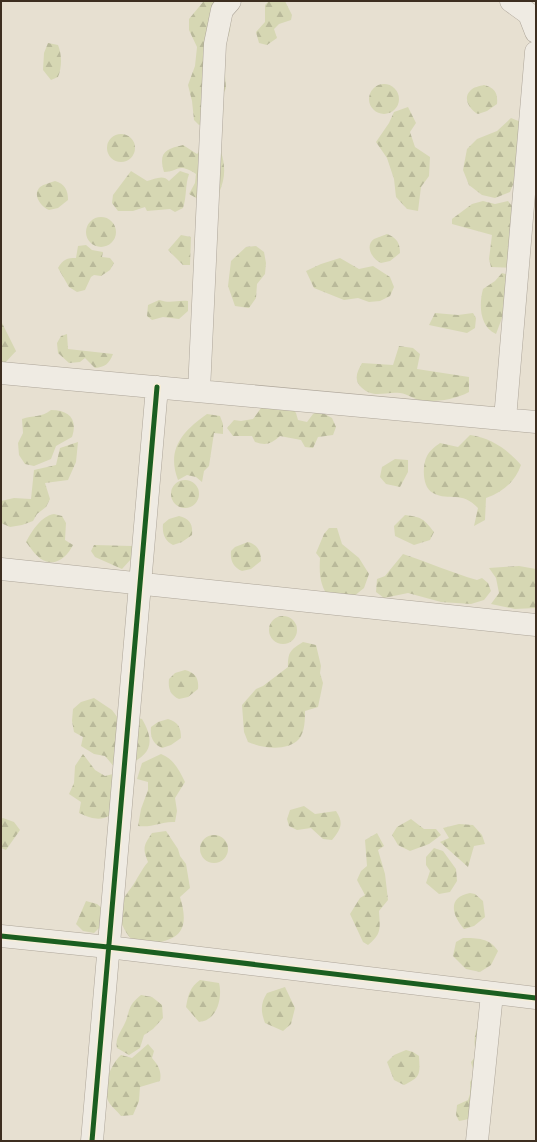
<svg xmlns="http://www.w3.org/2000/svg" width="537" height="1142" viewBox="0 0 537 1142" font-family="'Roboto Serif',serif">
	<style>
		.forest { fill: url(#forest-firs) }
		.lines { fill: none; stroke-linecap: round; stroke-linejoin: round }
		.minor-casing { stroke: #ada599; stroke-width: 23 }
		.minor { stroke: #efebe3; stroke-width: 22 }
		.cycleway-casing { stroke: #f7eed8; stroke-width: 8 }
		.cycleway { stroke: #1b5e20; stroke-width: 5 }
	</style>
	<defs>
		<pattern id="forest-firs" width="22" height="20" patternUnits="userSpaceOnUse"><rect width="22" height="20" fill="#d6d7b3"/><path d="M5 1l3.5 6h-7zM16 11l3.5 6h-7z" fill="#b9b99a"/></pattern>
	</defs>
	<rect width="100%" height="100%" fill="#e7e0d1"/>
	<path class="forest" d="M207,1H222C229,19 236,28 223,45L226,88L213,116L199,125L194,120L192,101L188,85L195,66L197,47L189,30V19L203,2Z
		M269,1H285L292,15L291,20L279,24L274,29L277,38L267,45L259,43L256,32L265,22V5Z
		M48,43L58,45C62,55 62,67 58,77L51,80L43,70L44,53Z
		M369 99a15 15 0 1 1 30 0a15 15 0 1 1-30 0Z
		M484,85C495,88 498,93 497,104L487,111L478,114C471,111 462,99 470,91C473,87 480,86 484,85Z
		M408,107L416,123L410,132L415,147L430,157L429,176L421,187L418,211L407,209L396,197L394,179L387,158L376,142L389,123L394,112Z
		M511,118L536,128L510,192L495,198L482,195L469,185L463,170L467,149L477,139L497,131Z
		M107 148a14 14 0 1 1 28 0a14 14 0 1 1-28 0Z
		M183,145L197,154L203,148L221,152C226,167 225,179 219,193L198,199L189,194L195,183L196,174C177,162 179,172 164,172C158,152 166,149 183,145Z
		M131,171L147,181C155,179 163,174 169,181L180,171L189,174C185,185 187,196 183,208L175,212L170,209L147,211L145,207L133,211H118L112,203L113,195Z
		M55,181C65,184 68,190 68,200L58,208L49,210C41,207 32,195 40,187C44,184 50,183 55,181Z
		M483,201L495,204L508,201L515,210L513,268L491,267L489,259L492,235L452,224V219L472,204Z
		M86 232a15 15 0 1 1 30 0a15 15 0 1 1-30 0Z
		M387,234C397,238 400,243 400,253L390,261L381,263C373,260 364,246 374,239C378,237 383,236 387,234Z
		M181,235L191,237L190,265H183L168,250Z
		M86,245L92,250L103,252L102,257L110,258L114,263L110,270L101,276L94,275L91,277L85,290L77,292L69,287L58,268C63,259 67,258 76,258L78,246Z
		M256,246L264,252L266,263L265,274L257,284L256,298L249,308L235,306L228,286L231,261L246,247Z
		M340,258L359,269L373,266L390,277L394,287L390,296L380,301L369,302L358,298L344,300L314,288L306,271L321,264Z
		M502,273L525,280L505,310L496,334C479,326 479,304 483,289L495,281Z
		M159,300C172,304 175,300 188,301V311L179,319L163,317L152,320L147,316L148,305Z
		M435,313L458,315L473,313L476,318L475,328L467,333L429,325Z
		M1,321L16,351L5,363L1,362Z
		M67,334L68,349L113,354C109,364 105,367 95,368L85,358L80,362L69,363L58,353L57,343L61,336Z
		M399,346L413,348L420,354L417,369L469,377V392C456,399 438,402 423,401C415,400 408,394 400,393C386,391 374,399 362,388C353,380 357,372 362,363L393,365Z
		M270,407L292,408L296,413L298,420L307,422L313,414L319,411L332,418L336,427L333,435L318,437L313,448L305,447L301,440L280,436C271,444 266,446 255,442L252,436H233L227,428L234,420L241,421L253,419L261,408Z
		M51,410C69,410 78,419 72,437L56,446L51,459L34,466L25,464L19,455L18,443L23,433L22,419C33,415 41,418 51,410Z
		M207,414L220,416L223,424V434L214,433L209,466L204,471L202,482L196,477L187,475L178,480C166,449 183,431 207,414Z
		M470,435C491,438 507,449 521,465C515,482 503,492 486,498L485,520L474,526L478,508C461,490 450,502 433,493C422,488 422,465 427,456C429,451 436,446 440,443L458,447Z
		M78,442L76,462L68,480L45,483L50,499L46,507L37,514L33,521L22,525L10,527L1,523V501L14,498L31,499L34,470L56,465L60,448Z
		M395,459L408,460V472L400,487L386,484L380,477L382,467Z
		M171 494a14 14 0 1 1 28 0a14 14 0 1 1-28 0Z
		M54,514L62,516L66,523L65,540L73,545C67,557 55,568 41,559C35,555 30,547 26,542C32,531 41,516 54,514Z
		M405,515C422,517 424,519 434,532L430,540L414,545L395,536L394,526Z
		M179,516C190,519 193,524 192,535L182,542L173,545C165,541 162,534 163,524L169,519Z
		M329,528H337L342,544L359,558L369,574L364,588L348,601L330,599C320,586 319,575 320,558L316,553L324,534Z
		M133,540L132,558L122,569L95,557L91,551L94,545L132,546Z
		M248,542C258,545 261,551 261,561L251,569L242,571C233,567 230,560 231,551L235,547Z
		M403,554C428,562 452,573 477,580L482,578L488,583L491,591L484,600L471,604L441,602L408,593L384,598L376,592L377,579L385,576Z
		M519,566L536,569V608L515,609L491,604L499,593L496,578L489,568Z
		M269 630a14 14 0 1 1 28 0a14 14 0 1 1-28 0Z
		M303,642L316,645L321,666L320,673L323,683L318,707L305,711C305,719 305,732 299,739C287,752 262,748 248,742L244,732L242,705L256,689L263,686L288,667C288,652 290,650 303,642Z
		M185,670C196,673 199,679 198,689L188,697L179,699C170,695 168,688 169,679L175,673Z
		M94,698L112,710L118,718L134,717L142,719C160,749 144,760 116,769L105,756L94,754L81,746L83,737L74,732L72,721L73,709L81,702Z
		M168,719C178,722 181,727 181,738L171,745L162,748C153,744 150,737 151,727L158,722Z
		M83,754L95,770L105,776L113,774L126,804C107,818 102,824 79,813L81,802L69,794L74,783L75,766Z
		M161,754C174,759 179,770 185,782L175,798L177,811L175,822C161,821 153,828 138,826L141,809L148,790V782L137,779L142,763Z
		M304,806L315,814L336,811C344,823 341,829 332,840L323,839L311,828L297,830L289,826L287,819L290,810Z
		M3,818L14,822L20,830L6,850L1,848V819Z
		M411,819L424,829H436L441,835L429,844L410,851L398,845L392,835L397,827Z
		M459,824L473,825L482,835L485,844L474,846L468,867L440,842L449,838L443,828Z
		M166,831L178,849L180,856L186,864L190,888L180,897C193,939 171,941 137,946C118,925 113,911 131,888C137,880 141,870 148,862C142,848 144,845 152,833Z
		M377,833L384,846L378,850L385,874L388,900L379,911C380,928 382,934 368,945L363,942L350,914L360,898L365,895L357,880L361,871L367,866L365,840Z
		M200 849a14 14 0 1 1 28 0a14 14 0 1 1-28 0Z
		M434,848L443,851L456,869L457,881L450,892L439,894L426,883L430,871L426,865V857Z
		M470,893L475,894L483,901L485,917L474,926L464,929C451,914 448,897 470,893Z
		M86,901L97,904L104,910L100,927L94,933L83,931L76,924Z
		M463,938C477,938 490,938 498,951L491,965L480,972L466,969L453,956L456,942Z
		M200,980L219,983C222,994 219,1013 208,1019C206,1021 202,1021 199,1022L186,1007C188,995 190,987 200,980Z
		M285,987L295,1008L291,1024L283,1031L265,1023C261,1012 260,1004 267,993Z
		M141,995L152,997L162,1005L163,1018L153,1029L144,1035L140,1048L129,1055L117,1048C115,1039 120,1033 124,1025C131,1011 126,1007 141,995Z
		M479,1024L495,1026L496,1030L494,1039L495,1061L489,1069L492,1080C489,1083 486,1087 484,1091C478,1108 482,1118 459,1121L456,1115L457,1105L468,1100L470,1094V1082C476,1075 473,1070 471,1062L477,1055C473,1046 474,1032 479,1024Z
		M148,1044L154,1051L152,1058C158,1065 162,1071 160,1081L140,1087L139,1101L133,1115L121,1116C118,1112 113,1108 110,1104C100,1090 110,1065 121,1055L132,1058Z
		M406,1050L413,1052L419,1056C420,1074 421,1077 404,1085L394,1080L387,1062L394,1055Z"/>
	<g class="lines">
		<g class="minor-casing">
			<path id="minor" d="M511,1L529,14L536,32
				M1,373L536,422
				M199,391L215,44L222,10L230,1
				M505,419L536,52
				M1,569L536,625
				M1,936L108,947L536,998
				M92,1141L157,387
				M477,1141L492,994"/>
		</g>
		<use href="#minor" class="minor"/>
		<g class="cycleway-casing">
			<path id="cycleway" d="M1,936L108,947L536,998
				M92,1141L157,387"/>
		</g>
		<use href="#cycleway" class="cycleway"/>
	</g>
	<rect width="537" height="1142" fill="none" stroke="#3d2e20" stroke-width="4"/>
</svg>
